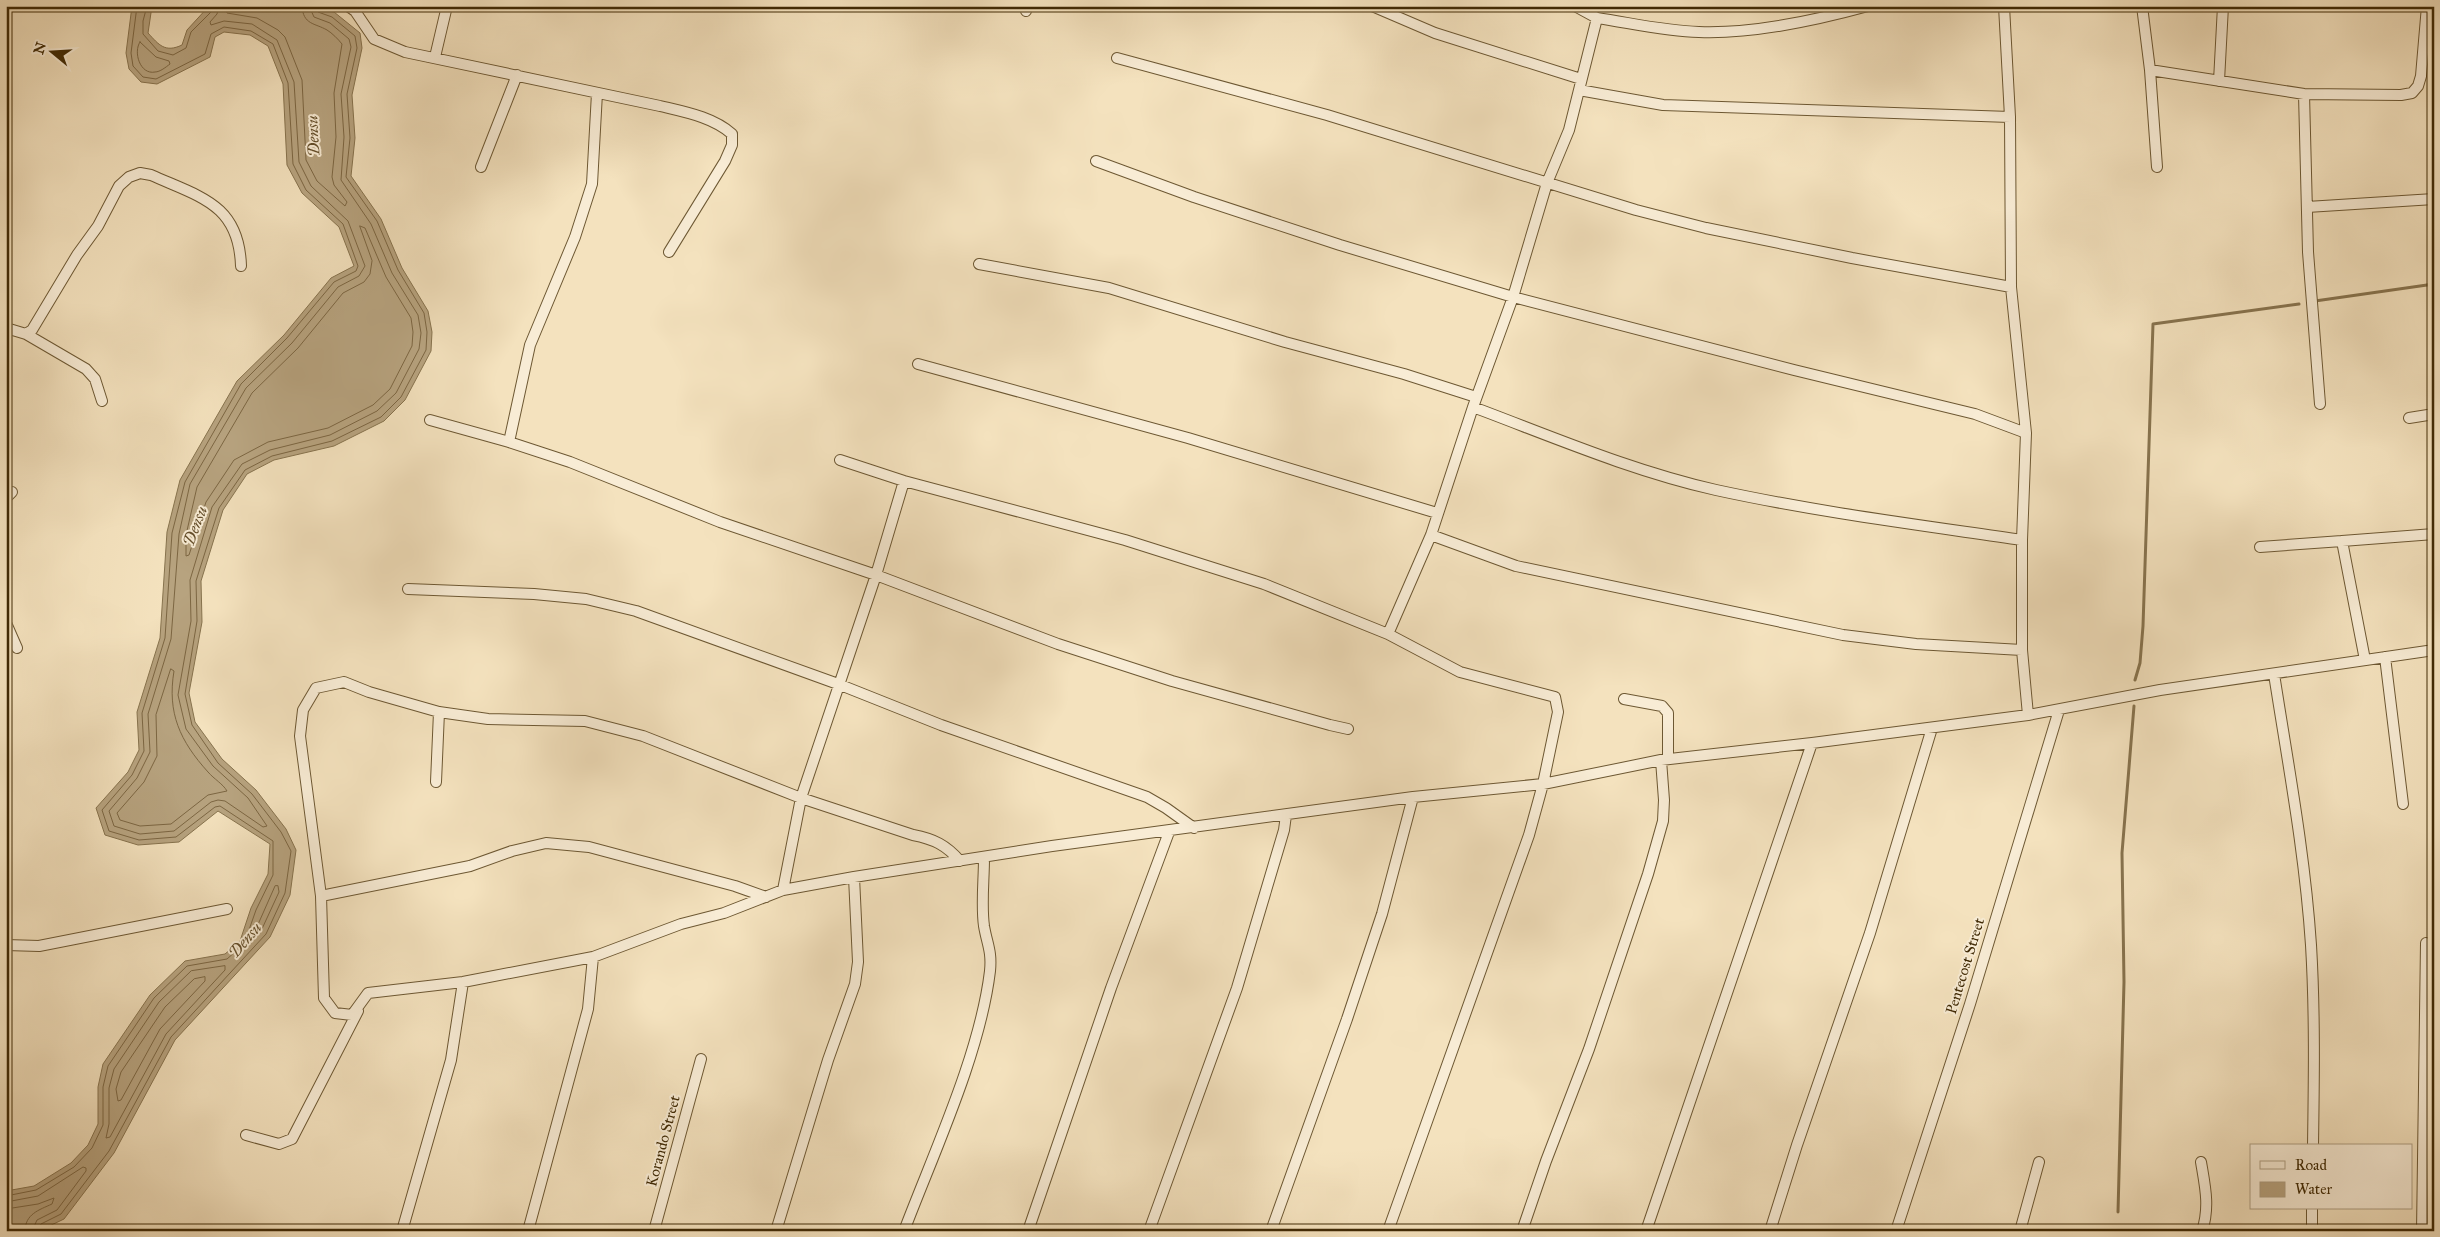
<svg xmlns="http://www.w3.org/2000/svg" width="2440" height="1237" viewBox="0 0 2440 1237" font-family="'IM FELL Great Primer',serif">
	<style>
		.water { fill: #b7a37f; stroke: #87734e }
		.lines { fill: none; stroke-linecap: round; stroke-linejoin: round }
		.shore { stroke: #7c6642; stroke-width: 1 }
		.stream { stroke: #87734e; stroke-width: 3 }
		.minor-casing { stroke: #6d5833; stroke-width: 12 }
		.minor { stroke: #f8ecd5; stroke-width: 10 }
		.labels { text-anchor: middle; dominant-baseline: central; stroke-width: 4; stroke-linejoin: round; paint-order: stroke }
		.street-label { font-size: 15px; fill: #402a05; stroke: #f8ecd5 }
		.water-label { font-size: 16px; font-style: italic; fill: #644e2a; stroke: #f8ecd5 }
	</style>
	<rect width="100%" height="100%" fill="#f4e2be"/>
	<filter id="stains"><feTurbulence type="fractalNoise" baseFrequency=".004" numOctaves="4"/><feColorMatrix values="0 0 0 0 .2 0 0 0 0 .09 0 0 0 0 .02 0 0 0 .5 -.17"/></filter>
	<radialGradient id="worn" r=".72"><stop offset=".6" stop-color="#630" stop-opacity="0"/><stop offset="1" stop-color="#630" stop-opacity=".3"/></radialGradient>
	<path class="water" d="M132,6H152L148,33C159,45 165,53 182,45L187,30L209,6H311L334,12L360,33L362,48L352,95L355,138L351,176L381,219L402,268L428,311L432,332L431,351L405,400L384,421L334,446L274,460L247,474L223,510L201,581L202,622L189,693L195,722L222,759L256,790L286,829L296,850L290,895L270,937L175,1040L114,1153L64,1219L41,1230L6,1231V1191L34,1186L71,1163L88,1145L98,1124V1087L103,1064L150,995L185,961L225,954L240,941L251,908L268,874L270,844L218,811L179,842L138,845L105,835L96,808L128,772L139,750L137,712L160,638L167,532L180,480L237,381L284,335L331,278L354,266L339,227L302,193L287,165L283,84L268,46L250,35L224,32L215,37L210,57L157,84L141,82L129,69L126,53Z"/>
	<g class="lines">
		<path class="shore" d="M147,6L143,21V34L158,51L173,55L186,48L191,32L211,12L212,6
			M219,6L217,14L210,22L211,25L224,21L252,24L277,40L294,82L299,162L311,186L348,221L365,266L359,276L338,287L292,343L246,388L190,484L179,534L171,639L148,714L150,752L137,778L109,811L114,826L140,834L174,831L211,802L218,800L225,801L263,827L267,826L248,798L213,766L186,729L178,695L191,621L190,580L212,507L242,464L270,450L330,435L377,411L396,393L419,349L421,333L418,315L392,273L371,224L341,180L344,137L341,94L351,47L349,39L330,23L314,17L309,6
			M226,6L227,13L257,18L278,30L285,37L302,80L306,160L317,181L345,206L347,202L334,185L332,177L336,137L334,93L342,44C338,39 332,33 327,30C315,23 303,25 302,6
			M140,42L156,57L169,61L170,64C166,67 160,72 155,72C140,75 133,52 140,42Z
			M360,226L365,228L386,277L411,318L413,332L412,346L390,389L373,405L328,428L268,442L234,460L206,502L189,555L186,556V535L197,487L252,393L298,348L343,293L364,282L370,274L372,261Z
			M171,669L174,671C167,713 180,741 208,772C214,779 223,784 227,791L208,795L171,824L140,826L120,820L117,813L144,782L157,756L156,715Z
			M278,886L279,892L261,931L257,932L256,929L275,886Z
			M225,966V970L166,1034L110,1137L106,1138L109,1124V1088L114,1069L159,1002L191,971Z
			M205,977V981L160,1029L121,1100L118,1101L116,1089L121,1072L165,1007L194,979Z
			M6,1196L36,1190L74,1167L92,1148L103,1125V1087L108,1066L154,998L187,966L227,959L244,944L256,910L273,875V841L220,806L215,807L176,837L139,840L109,831L102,810L132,775L144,751L142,713L165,638L172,533L185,482L241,384L287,338L334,282L356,271L358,266L343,224L306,190L293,164L288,83L273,44L251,31L224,27L211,34L205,54L156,79L143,77L133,66L131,53L137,6
			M6,1202L38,1196L83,1167L86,1168V1171L57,1210L37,1220L32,1231
			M6,1209L38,1204L54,1198L52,1204C39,1210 25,1214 25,1231
			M38,1231L41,1224L61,1214L109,1151L171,1037L266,934L285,893L291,851L281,832L252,794L218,763L192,725L185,694L197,621L196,581L219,508L245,470L272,456L332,441L381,417L401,397L426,350L427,332L424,313L398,270L377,221L346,177L350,138L347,94L357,48L355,36L332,17L318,12L316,6"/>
		<path class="stream" d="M2315,301L2434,284
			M2135,680L2140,663L2143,626L2153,324L2299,304
			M2118,1212L2124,982L2122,853L2134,706"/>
		<g class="minor-casing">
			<path id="minor" d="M348,6L355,11L374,39L405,52L660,106C685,112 713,117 732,134V145L725,161L669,252
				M1372,6L1435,33L1581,79
				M1575,6L1597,18
				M2004,6L2010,117L2011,287L2026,433L2022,540V650L2028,715
				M2142,6L2150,70L2157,167
				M1026,11L1027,6
				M435,57L447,6
				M1117,58L1327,115L1636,210L1706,228L1852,258L2011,287
				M2150,70L2304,94L2401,95L2412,93L2418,86L2421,76L2427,6
				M2219,81L2223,6
				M1579,90L1663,105L2010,117
				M2304,94L2308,252L2320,404
				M1096,161L1194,197L1340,245L1513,297L1794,370L1975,414L2026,433
				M481,167L517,75
				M2307,207L2434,199
				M979,264L1109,288L1285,342L1404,374L1476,397
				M6,328L26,334L32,330L77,255L98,226L119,186L129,177L140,173L151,175C200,197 239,204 241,266
				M26,334L86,369L95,379L102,401
				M918,364L1188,438L1437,513
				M1473,407C1553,437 1632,471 1716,490C1817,512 1920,525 2022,540
				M2409,418L2434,414
				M430,420L509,442L570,462L720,522L876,575L1058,644L1172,681L1330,725L1348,729
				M509,442L530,345L575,237L592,184L597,93
				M840,460L904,481L1125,540L1264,584L1388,634L1460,672L1555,697L1558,712L1543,784L1529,835L1388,1231
				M6,498L12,492
				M1431,535L1516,566L1843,635L1916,644L2022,650
				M2260,547L2342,541
				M408,589L534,594L586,599L636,611L838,684L941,725L1147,797L1166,808L1194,828
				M6,623L17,648
				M1388,634L1431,535L1473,407L1513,297L1547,183L1569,130L1597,18C1631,23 1665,31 1699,32C1752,34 1817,20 1868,6
				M2385,657L2403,804
				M2365,660L2342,541L2434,534
				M2274,674C2288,764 2305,854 2311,945C2315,1012 2314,1079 2313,1146
				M1624,699L1662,706L1668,713V759
				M436,782L439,712
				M960,861C946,845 934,839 913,835L801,798L643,736L585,721L488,719L439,712L369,692L344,682L316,688L303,710L300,736L321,896L324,998L335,1013L352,1015L368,993L463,982L593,957L681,924L724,913L783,890L854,877L1052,846L1413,797L1543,784L1661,760L1812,743L2028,715L2160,690L2434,650
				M783,890L801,798L876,575L904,481
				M321,896L470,866L512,851L546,843L589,847L735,886L766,897
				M6,945L39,946L227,909
				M246,1135L279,1144L292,1139L358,1011
				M2201,1162C2205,1186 2210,1207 2202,1231
				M402,1231L451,1060L463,982
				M528,1231L588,1009L593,957
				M654,1231L701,1059
				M776,1231L828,1060L855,984L858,962L854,877
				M904,1231C934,1152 980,1054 990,971C992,951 987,944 984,926C981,905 984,880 984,858
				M1028,1231L1111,988L1169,832
				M1149,1231L1237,988L1284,830L1286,815
				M1271,1231L1347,1019L1382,914L1413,797
				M1522,1231L1546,1161L1589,1049L1648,874L1663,821L1664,800L1661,760
				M1646,1231L1812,743
				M1770,1231L1797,1145L1870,933L1932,728
				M1896,1231L1970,1004L2059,710
				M2020,1231L2039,1162
				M2312,1231V1208
				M2422,1231L2426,943"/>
		</g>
		<use href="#minor" class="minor"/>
	</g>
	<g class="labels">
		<g class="street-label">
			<text transform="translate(1965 966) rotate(-73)">Pentecost Street</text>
			<text transform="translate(663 1141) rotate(-75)">Korando Street</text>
		</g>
		<g class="water-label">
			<text transform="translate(313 136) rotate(-93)">Densu</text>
			<text transform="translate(195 526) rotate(-69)">Densu</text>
			<text transform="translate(245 940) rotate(-49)">Densu</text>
		</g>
	</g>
	<rect width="2440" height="1237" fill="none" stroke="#f4e2be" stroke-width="25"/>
	<rect x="8" y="8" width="2425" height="1222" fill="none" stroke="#402a05" stroke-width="2.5"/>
	<rect x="12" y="12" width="2415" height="1212" fill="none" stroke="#402a05"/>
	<rect x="2250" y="1144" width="162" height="65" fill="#f8ecd5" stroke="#ae9e82"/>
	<rect x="2260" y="1161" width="25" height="8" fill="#f8ecd5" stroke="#ae9e82"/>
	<text x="2295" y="1170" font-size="15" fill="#402a05">Road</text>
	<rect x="2260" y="1182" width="25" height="15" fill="#b7a37f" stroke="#ae9e82"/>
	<text x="2295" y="1194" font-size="15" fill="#402a05">Water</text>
	<g transform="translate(52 52) rotate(288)" stroke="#f8ecd5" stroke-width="4" paint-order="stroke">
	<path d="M0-4L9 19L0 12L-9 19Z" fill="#402a05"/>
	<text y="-8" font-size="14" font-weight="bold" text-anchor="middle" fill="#402a05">N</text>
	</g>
	<rect width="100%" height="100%" filter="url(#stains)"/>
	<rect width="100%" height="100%" fill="url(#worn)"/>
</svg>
